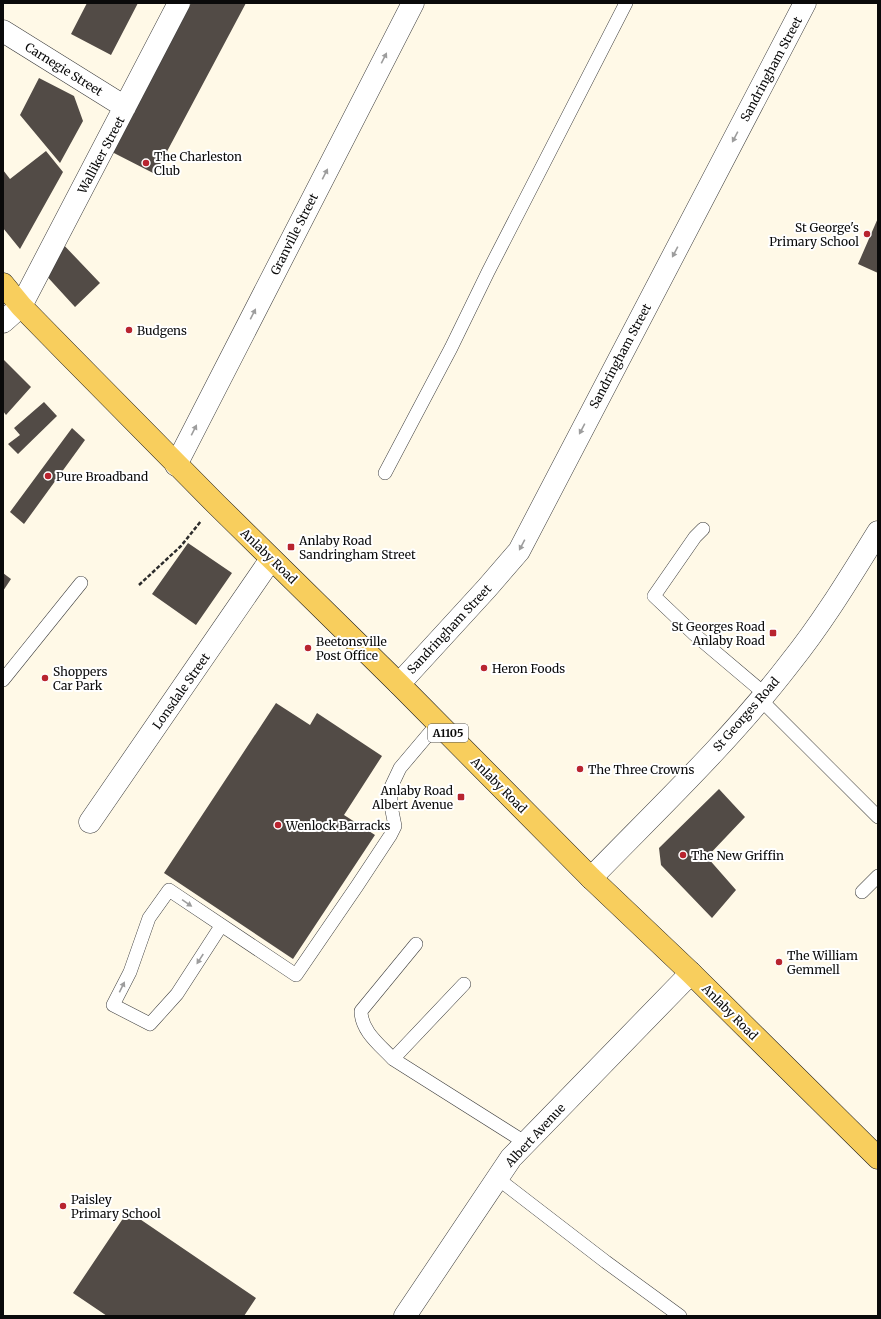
<svg xmlns="http://www.w3.org/2000/svg" width="881" height="1319" viewBox="0 0 881 1319" font-family="Merriweather,serif">
	<style>
		.building { fill: #524b46 }
		.lines { fill: none; stroke-linecap: round; stroke-linejoin: round }
		.service-casing { stroke: #3d3d3d; stroke-width: 14 }
		.minor-casing { stroke: #3d3d3d; stroke-width: 23 }
		.primary-casing { stroke: #1b1b1b; stroke-width: 23 }
		.path { stroke: #2c2c2c; stroke-width: 2.5; stroke-dasharray: 4 2; stroke-linecap: butt }
		.service { stroke: #fff; stroke-width: 13 }
		.minor { stroke: #fff; stroke-width: 22 }
		.primary { stroke: #f8ce5d; stroke-width: 22 }
		.oneway { fill: #9d9d9d }
		.poi-dot { fill: #b8242f; stroke: #fff; stroke-width: 1.5 }
		.labels { text-anchor: middle; dominant-baseline: central; stroke-width: 4; stroke-linejoin: round; paint-order: stroke }
		.shield { fill: #fff; stroke: #545454; stroke-width: 1 }
		.shield-label { font-size: 11px; font-weight: bold; fill: #0a0a0a }
		.street-label { font-size: 12px; fill: #0a0a0a; stroke: #fff }
		.poi-label { font-size: 12px; fill: #0a0a0a; stroke: #fff; text-anchor: start }
	</style>
	<rect width="100%" height="100%" fill="#fff9e7"/>
	<path class="building" d="M87,3H138L111,55L71,34Z
		M191,3H246L155,174L112,152Z
		M39,78L74,96L83,121L60,163L20,115Z
		M46,151L63,172L20,249L3,228V170L10,179Z
		M878,218V273L858,264Z
		M59,240L100,283L75,307L42,271Z
		M3,359L31,387L6,415L3,411Z
		M44,402L57,416L18,454L8,444L20,435L14,428Z
		M72,428L85,440L24,524L10,512Z
		M188,543L232,573L196,625L152,594Z
		M3,573L11,579L3,591Z
		M276,703L310,725L317,713L382,756L344,815L375,835L293,959L164,873Z
		M719,789L745,817L707,857L736,890L712,918L661,865L659,848Z
		M128,1211L256,1298L244,1316H107L73,1293Z"/>
	<g class="lines">
		<g class="service-casing">
			<path id="service" d="M385,473L451,348L488,272L626,3
				M703,529L695,537L654,596L694,634L765,694
				M3,680L81,583
				M760,699L878,817
				M862,892L878,876
				M221,926L177,994L150,1024L113,1005L130,972L149,918L169,890L296,975L357,886L390,836L395,826L391,806V787L400,768L438,723
				M464,984L393,1059L526,1143
				M393,1059C380,1045 361,1031 361,1011L416,944
				M497,1178L606,1262L680,1316"/>
		</g>
		<g class="minor-casing">
			<path id="minor" d="M3,31L125,107
				M3,322L21,306L179,3
				M176,465L413,3
				M399,684L487,588L519,551L805,3
				M90,822L271,559
				M591,878C659,808 731,740 790,663C823,622 850,577 878,532
				M405,1316L511,1158L691,973"/>
		</g>
		<g class="primary-casing">
			<path id="primary" d="M3,284L21,306L69,355L216,504L399,684L591,878L691,973L878,1158"/>
		</g>
		<path class="path" d="M139,585L181,546L201,521"/>
		<use href="#service" class="service"/>
		<use href="#minor" class="minor"/>
		<use href="#primary" class="primary"/>
	</g>
	<defs><path id="oneway-solid" d="M-6-.8H1V-3.2L6.5 0L1 3.2V.8H-6Z"/></defs>
	<g class="oneway">
		<use href="#oneway-solid" transform="translate(384 58) rotate(-63)"/>
		<use href="#oneway-solid" transform="translate(735 137) rotate(118)"/>
		<use href="#oneway-solid" transform="translate(325 174) rotate(-63)"/>
		<use href="#oneway-solid" transform="translate(675 252) rotate(118)"/>
		<use href="#oneway-solid" transform="translate(253 314) rotate(-63)"/>
		<use href="#oneway-solid" transform="translate(582 429) rotate(118)"/>
		<use href="#oneway-solid" transform="translate(194 430) rotate(-63)"/>
		<use href="#oneway-solid" transform="translate(522 545) rotate(118)"/>
		<use href="#oneway-solid" transform="translate(187 903) rotate(34)"/>
		<use href="#oneway-solid" transform="translate(200 959) rotate(123)"/>
		<use href="#oneway-solid" transform="translate(122 987) rotate(-64)"/>
	</g>
	<g class="poi-dot">
		<circle cx="146" cy="163" r="4"/>
		<circle cx="867" cy="234" r="4"/>
		<circle cx="129" cy="330" r="4"/>
		<circle cx="48" cy="476" r="4"/>
		<rect x="287" y="543" width="8" height="8" rx="2"/>
		<rect x="769" y="629" width="8" height="8" rx="2"/>
		<circle cx="308" cy="648" r="4"/>
		<circle cx="484" cy="668" r="4"/>
		<circle cx="45" cy="678" r="4"/>
		<circle cx="580" cy="769" r="4"/>
		<rect x="457" y="793" width="8" height="8" rx="2"/>
		<circle cx="278" cy="825" r="4"/>
		<circle cx="683" cy="855" r="4"/>
		<circle cx="779" cy="962" r="4"/>
		<circle cx="63" cy="1206" r="4"/>
	</g>
	<g class="labels">
		<rect class="shield" x="428" y="724" width="40" height="18" rx="3"/>
		<g class="shield-label">
			<text x="448" y="733">A1105</text>
		</g>
		<g class="street-label">
			<text transform="translate(64 69) rotate(32)">Carnegie Street</text>
			<text transform="translate(771 69) rotate(-62)">Sandringham Street</text>
			<text transform="translate(101 155) rotate(-62)">Walliker Street</text>
			<text transform="translate(294 234) rotate(-63)">Granville Street</text>
			<text transform="translate(620 356) rotate(-62)">Sandringham Street</text>
			<text transform="translate(269 556) rotate(44)">Anlaby Road</text>
			<text transform="translate(449 629) rotate(-47)">Sandringham Street</text>
			<text transform="translate(181 691) rotate(-55)">Lonsdale Street</text>
			<text transform="translate(746 714) rotate(-49)">St Georges Road</text>
			<text transform="translate(499 785) rotate(45)">Anlaby Road</text>
			<text transform="translate(730 1012) rotate(45)">Anlaby Road</text>
			<text transform="translate(535 1135) rotate(-47)">Albert Avenue</text>
		</g>
		<g class="poi-label">
			<text x="154" y="156">The Charleston<tspan x="154" dy="14">Club</tspan></text>
			<text x="859" y="227" text-anchor="end">St George's<tspan x="859" dy="14">Primary School</tspan></text>
			<text x="137" y="330">Budgens</text>
			<text x="56" y="476">Pure Broadband</text>
			<text x="299" y="540">Anlaby Road<tspan x="299" dy="14">Sandringham Street</tspan></text>
			<text x="765" y="626" text-anchor="end">St Georges Road<tspan x="765" dy="14">Anlaby Road</tspan></text>
			<text x="316" y="641">Beetonsville<tspan x="316" dy="14">Post Office</tspan></text>
			<text x="492" y="668">Heron Foods</text>
			<text x="53" y="671">Shoppers<tspan x="53" dy="14">Car Park</tspan></text>
			<text x="588" y="769">The Three Crowns</text>
			<text x="453" y="790" text-anchor="end">Anlaby Road<tspan x="453" dy="14">Albert Avenue</tspan></text>
			<text x="286" y="825">Wenlock Barracks</text>
			<text x="691" y="855">The New Griffin</text>
			<text x="787" y="955">The William<tspan x="787" dy="14">Gemmell</tspan></text>
			<text x="71" y="1199">Paisley<tspan x="71" dy="14">Primary School</tspan></text>
		</g>
	</g>
	<rect width="881" height="1319" fill="none" stroke="#0a0a0a" stroke-width="8"/>
</svg>
